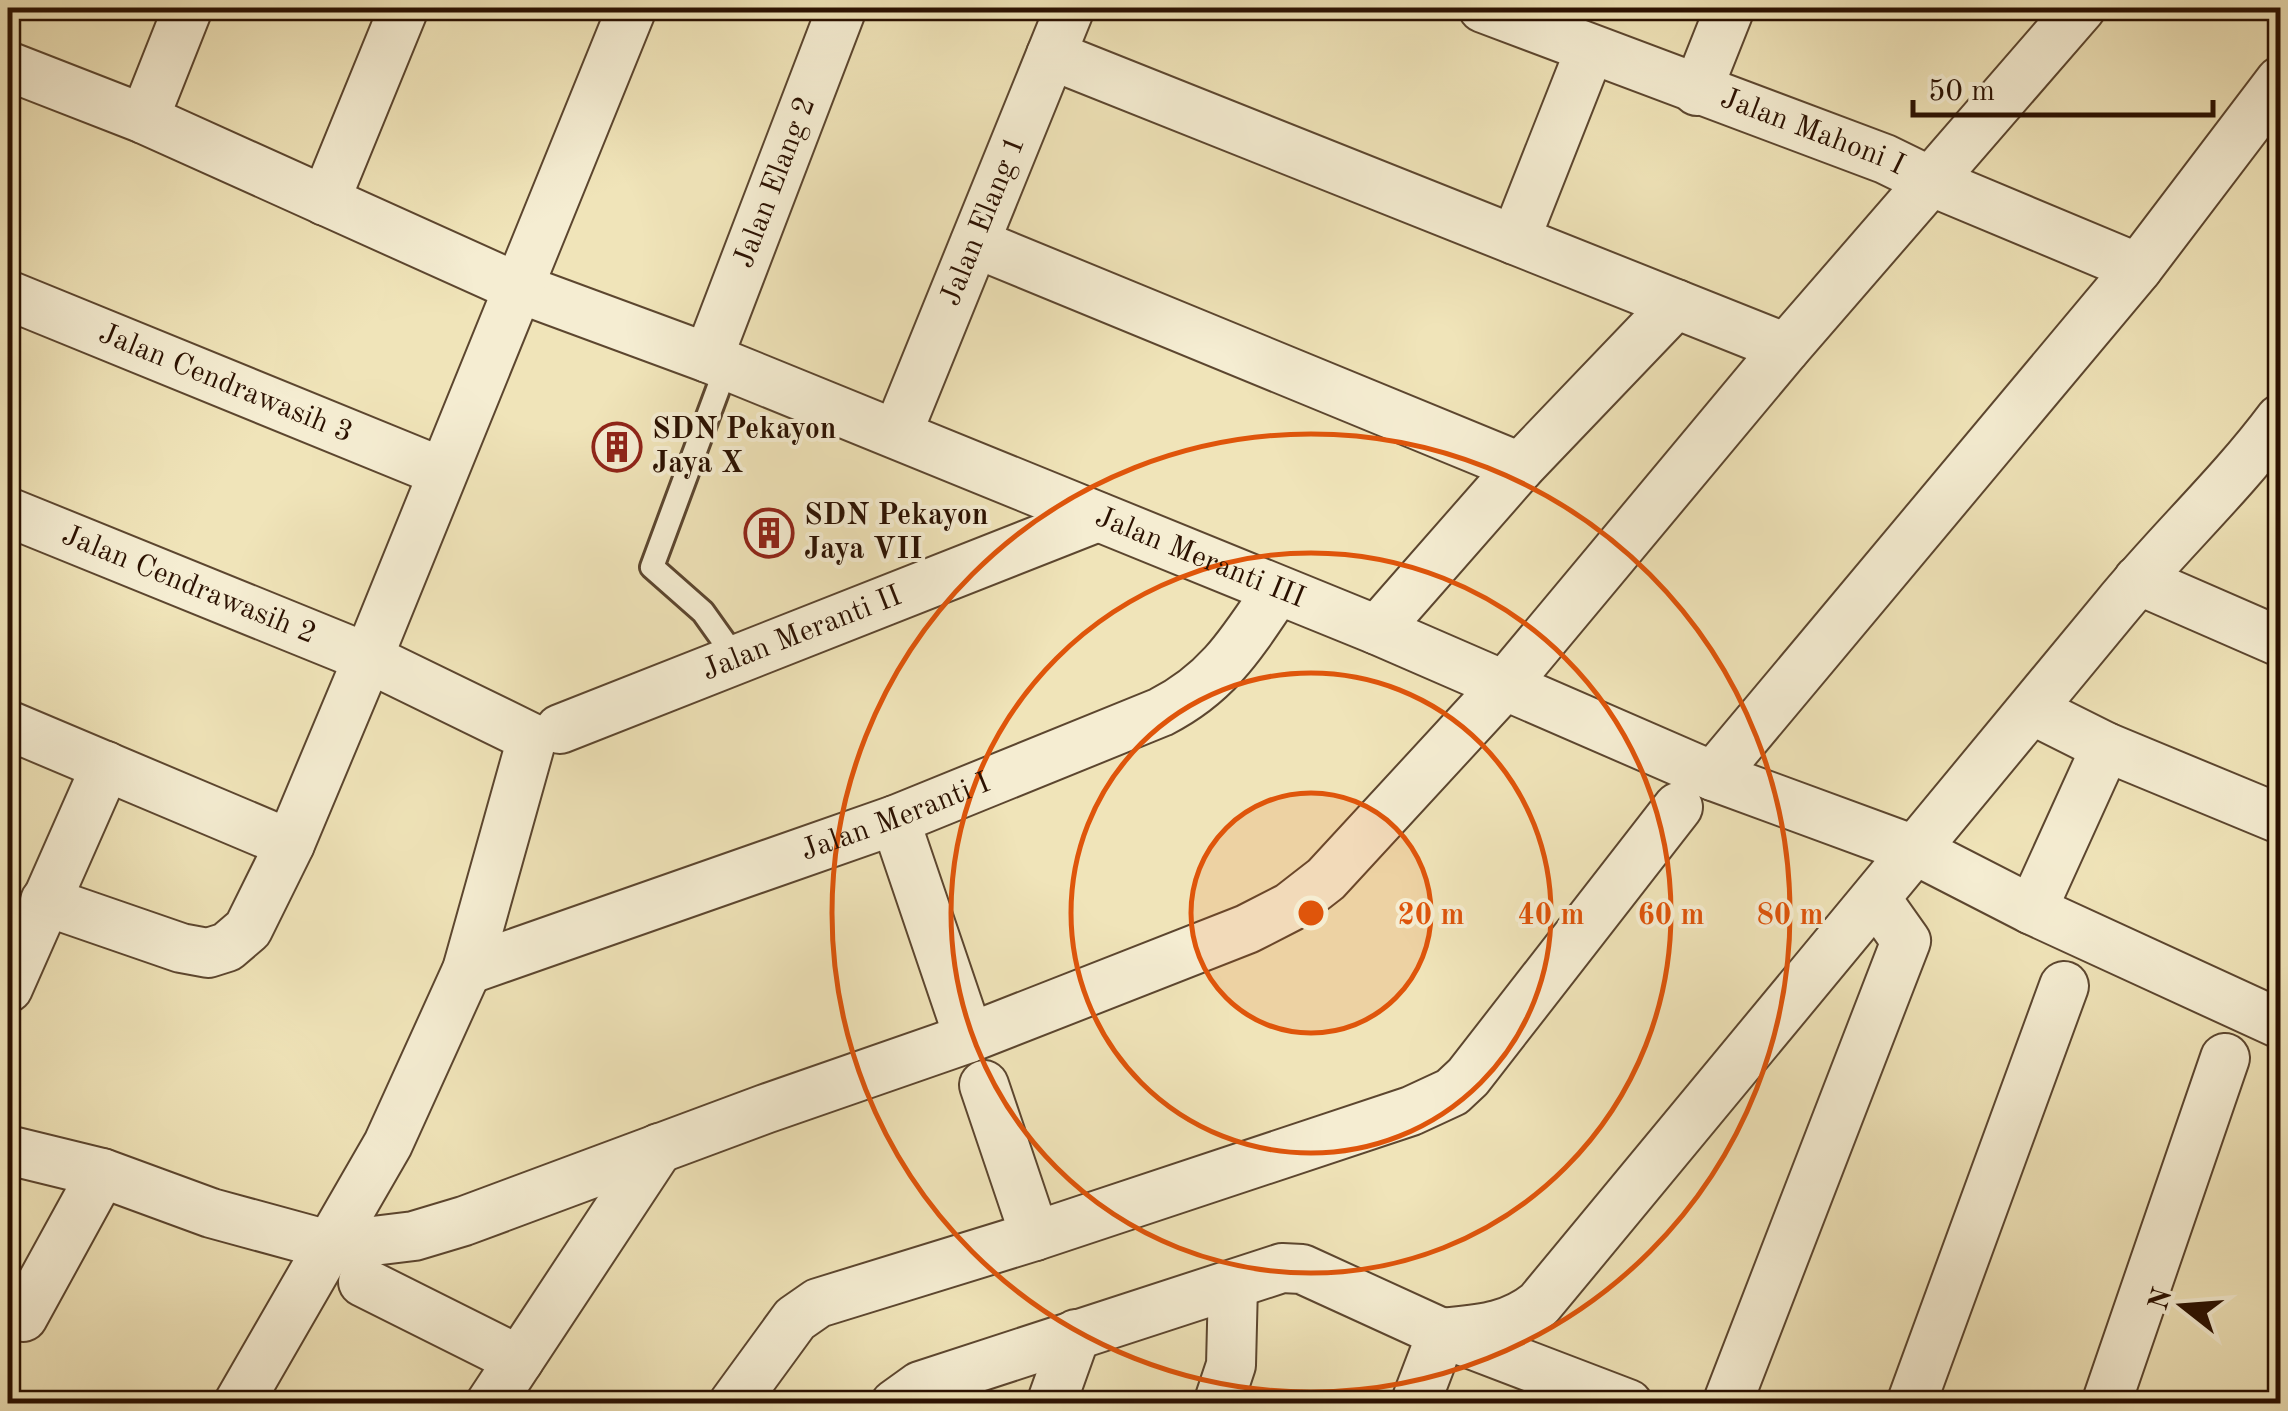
<svg xmlns="http://www.w3.org/2000/svg" width="2288" height="1411" viewBox="0 0 2288 1411" font-family="'Old Standard TT',serif">
	<style>
		.lines { fill: none; stroke-linecap: round; stroke-linejoin: round }
		.stream { stroke: #6e7969; stroke-width: 12 }
		.service-casing { stroke: #5c462f; stroke-width: 28 }
		.minor-casing { stroke: #5c462f; stroke-width: 52 }
		.service { stroke: #f5edd2; stroke-width: 22 }
		.minor { stroke: #f5edd2; stroke-width: 48 }
		.ring { fill: none; stroke: #df550b; stroke-width: 5 }
		.labels { text-anchor: middle; dominant-baseline: central; stroke-width: 8; stroke-linejoin: round; paint-order: stroke }
		.street-label { font-size: 30px; fill: #2b1101; stroke: #f5edd2 }
		.poi-label { font-size: 30px; font-weight: bold; fill: #2b1101; stroke: #f5edd2; text-anchor: start }
		.centre { fill: #df550b; stroke: #f5edd2; stroke-width: 5 }
		.ring-label { font-size: 30px; text-anchor: middle; font-weight: bold; fill: #df550b; stroke: #f5edd2; stroke-width: 8; stroke-linejoin: round; paint-order: stroke }
	</style>
	<rect width="100%" height="100%" fill="#f0e4b9"/>
	<filter id="stains"><feTurbulence type="fractalNoise" baseFrequency=".002" numOctaves="4"/><feColorMatrix values="0 0 0 0 .2 0 0 0 0 .09 0 0 0 0 .02 0 0 0 .5 -.17"/></filter>
	<radialGradient id="worn" r=".72"><stop offset=".6" stop-color="#630" stop-opacity="0"/><stop offset="1" stop-color="#630" stop-opacity=".3"/></radialGradient>
	<g class="lines">
		<path class="stream" d="M8,1398L18,1404"/>
		<g class="service-casing">
			<path id="service" d="M727,365L652,567L703,612L735,657"/>
		</g>
		<g class="minor-casing">
			<g id="minor">
				<path id="s1" d="M1483,8L1885,159L1930,181L2138,268"/>
				<path d="M1051,55L1786,348"/>
				<path id="s2" d="M8,66L144,119L521,289L708,358L1377,630L1713,776L1917,851L2032,910L2280,1024"/>
				<path d="M1697,91L1730,8"/>
				<path d="M144,119L188,8"/>
				<path d="M325,201L404,8"/>
				<path d="M1515,240L1590,50"/>
				<path d="M975,243L1520,467"/>
				<path id="s3" d="M8,295L442,472"/>
				<path id="s4" d="M708,358L842,8"/>
				<path id="s5" d="M897,434L1070,8"/>
				<path id="s6" d="M8,512L368,658L532,738L467,970L388,1144L238,1404"/>
				<path d="M2138,580L2280,642"/>
				<path d="M1377,630L1520,467L1676,304"/>
				<path d="M2032,710L2106,747L2280,819"/>
				<path d="M8,725L290,844"/>
				<path id="s7" d="M560,729L1098,517"/>
				<path d="M1713,776L2138,268L2280,81"/>
				<path d="M895,820L969,1038"/>
				<path d="M45,901L181,948L208,953L227,947L248,929L290,844L368,658L632,8"/>
				<path d="M2032,910L2106,747"/>
				<path id="s8" d="M467,970L895,820L1161,712C1218,683 1242,643 1277,591"/>
				<path d="M8,988L106,766"/>
				<path d="M984,1085L1035,1236"/>
				<path d="M8,1150L102,1173L211,1213L332,1246L414,1236L464,1221L765,1109L969,1038L1247,929L1290,907L1326,879L1504,686L1786,348L2081,8"/>
				<path d="M363,1282L519,1360"/>
				<path d="M23,1317L102,1173"/>
				<path d="M1442,1333C1479,1329 1509,1328 1539,1304C1733,1073 1925,841 2115,608C2168,543 2230,486 2280,419"/>
				<path d="M490,1404L659,1148"/>
				<path d="M733,1404L795,1319L818,1303L1035,1236L1411,1111L1452,1092L1468,1077L1678,807"/>
				<path d="M895,1404L920,1386L1282,1268L1302,1269L1442,1333L1628,1404"/>
				<path d="M1051,1404L1076,1334"/>
				<path d="M1218,1404L1231,1365L1233,1285"/>
				<path d="M1415,1404L1442,1333"/>
				<path d="M1727,1404L1906,941L1877,900"/>
				<path d="M1911,1404L2064,986"/>
				<path d="M2106,1404L2225,1058"/>
			</g>
		</g>
		<use href="#service" class="service"/>
		<use href="#minor" class="minor"/>
	</g>
	<circle cx="1311" cy="913" r="120" fill="#df550b" fill-opacity=".12"/>
	<g class="ring">
		<circle cx="1311" cy="913" r="120"/>
		<circle cx="1311" cy="913" r="240"/>
		<circle cx="1311" cy="913" r="360"/>
		<circle cx="1311" cy="913" r="479"/>
	</g>
	<defs>
		<g id="building-ring" transform="scale(2.5)"><circle r="9.5" fill="#f5edd2" stroke="#8f2418" stroke-width="1.5"/><path d="M-4-6H4V6H1V3H-1V6H-4ZM-2.5-4.3h1.7v1.8h-1.7ZM.8-4.3h1.7v1.8H.8ZM-2.5-1h1.7V.8h-1.7ZM.8-1h1.7V.8H.8Z" fill="#8f2418"/></g>
	</defs>
	<g fill-rule="evenodd">
		<use href="#building-ring" x="617" y="447"/>
		<use href="#building-ring" x="769" y="533"/>
	</g>
	<g class="labels">
		<g class="street-label">
			<text stroke="none"><textPath href="#s1" startOffset="352">Jalan Mahoni I</textPath></text>
			<text stroke="none"><textPath href="#s4" startOffset="188">Jalan Elang 2</textPath></text>
			<text stroke="none"><textPath href="#s5" startOffset="230">Jalan Elang 1</textPath></text>
			<text stroke="none"><textPath href="#s3" startOffset="235">Jalan Cendrawasih 3</textPath></text>
			<text stroke="none"><textPath href="#s2" startOffset="1290">Jalan Meranti III</textPath></text>
			<text stroke="none"><textPath href="#s6" startOffset="195">Jalan Cendrawasih 2</textPath></text>
			<text stroke="none"><textPath href="#s7" startOffset="260">Jalan Meranti II</textPath></text>
			<text stroke="none"><textPath href="#s8" startOffset="455">Jalan Meranti I</textPath></text>
		</g>
		<g class="poi-label">
			<text x="652" y="430">SDN Pekayon<tspan x="652" dy="34">Jaya X</tspan></text>
			<text x="804" y="516">SDN Pekayon<tspan x="804" dy="34">Jaya VII</tspan></text>
		</g>
	</g>
	<circle cx="1311" cy="913" r="15" class="centre"/>
	<g class="ring-label">
		<text x="1431" y="924">20 m</text>
		<text x="1551" y="924">40 m</text>
		<text x="1671" y="924">60 m</text>
		<text x="1790" y="924">80 m</text>
	</g>
	<rect width="2288" height="1411" fill="none" stroke="#f0e4b9" stroke-width="40"/>
	<rect x="10" y="10" width="2268" height="1391" fill="none" stroke="#2b1101" stroke-width="5"/>
	<rect x="20" y="20" width="2248" height="1371" fill="none" stroke="#2b1101" stroke-width="2.5"/>
	<g transform="translate(2183 1306) rotate(287)" stroke="#f5edd2" stroke-width="8" paint-order="stroke">
	<path d="M0-8L18 38L0 25L-18 38Z" fill="#2b1101"/>
	<text y="-15" font-size="28" font-weight="bold" text-anchor="middle" fill="#2b1101">N</text>
	</g>
	<path d="M1913 100v15h300v-15" fill="none" stroke="#2b1101" stroke-width="5"/>
	<text x="1928" y="100" font-size="30" fill="#2b1101" stroke="#f5edd2" stroke-width="8" paint-order="stroke">50 m</text>
	<rect width="100%" height="100%" filter="url(#stains)"/>
	<rect width="100%" height="100%" fill="url(#worn)"/>
</svg>
